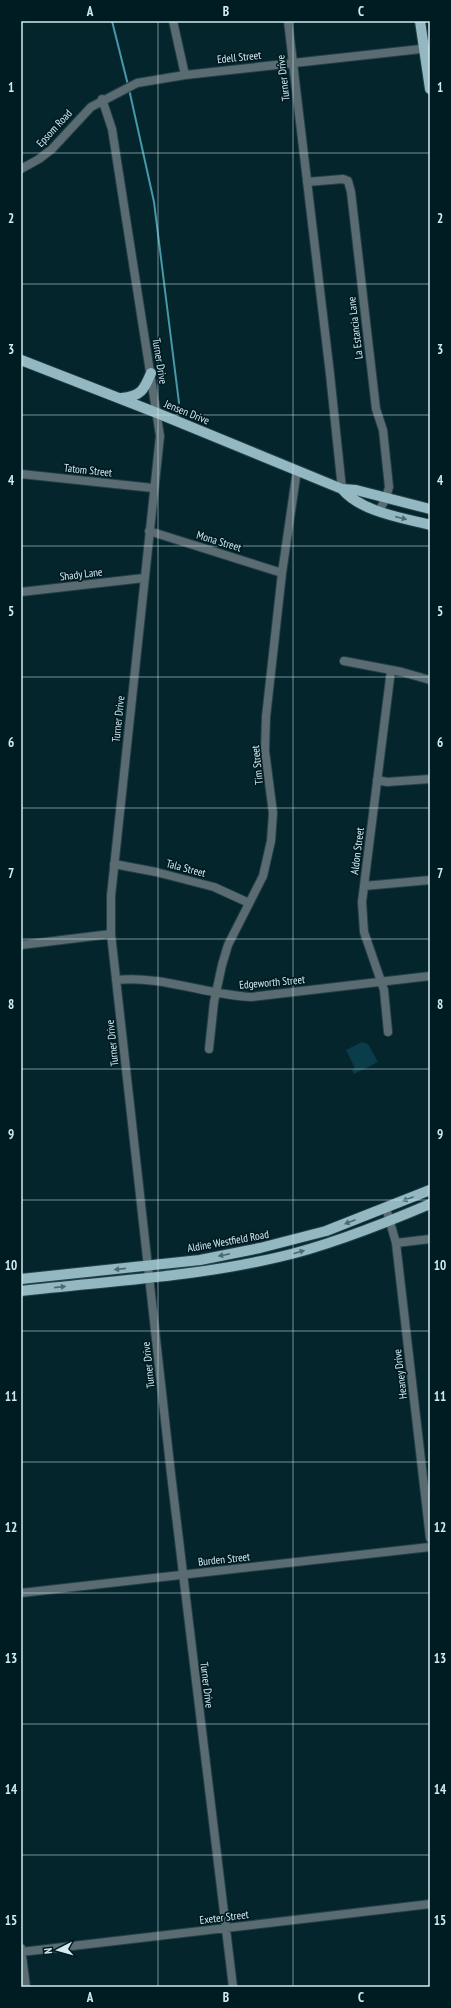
<svg xmlns="http://www.w3.org/2000/svg" width="451" height="2008" viewBox="0 0 451 2008" font-family="'PT Sans Narrow',sans-serif">
	<style>
		.green { fill: #0a3d49 }
		.lines { fill: none; stroke-linecap: round; stroke-linejoin: round }
		.stream { stroke: #4798a9; stroke-width: 2 }
		.minor-casing { stroke: #224148; stroke-width: 10 }
		.major-casing { stroke: #224148; stroke-width: 12 }
		.minor { stroke: #5a6c71; stroke-width: 8 }
		.major { stroke: #93b8c2; stroke-width: 10 }
		.oneway { fill: #4a6a72 }
		.grid { fill: none; stroke: #d4eaf0; stroke-width: 1; stroke-opacity: 0.55 }
		.labels { text-anchor: middle; dominant-baseline: central; stroke-width: 3.5; stroke-linejoin: round; paint-order: stroke }
		.street-label { font-size: 11px; fill: #d4eaf0; stroke: #001c23 }
		.neatline { fill: none; stroke: #d4eaf0; stroke-width: 1.5 }
		.grid-label { font-size: 13px; text-anchor: middle; font-weight: bold; fill: #d4eaf0 }
	</style>
	<rect width="100%" height="100%" fill="#05252d"/>
	<path class="green" d="M362,1042L368,1044L378,1062L354,1074L352,1070L355,1068L346,1050Z"/>
	<g class="lines">
		<path class="stream" d="M112,21L128,85
			M129,89L154,202L179,403"/>
		<g class="minor-casing">
			<path id="minor" d="M173,21L185,75
				M288,21L330,374L342,489
				M102,99L112,129L160,436L111,896V934L171,1474L233,1987
				M21,169L39,159L52,149L91,107L137,83L185,75L430,48
				M307,182L343,179L348,181L351,192L376,409L383,430L389,487L386,498L379,511
				M21,474L153,488
				M149,531L282,573
				M21,592L144,578
				M344,661L402,672L430,680
				M377,780L387,782L430,779
				M114,864L156,872L214,887L249,903
				M364,886L430,880
				M21,945L111,934
				M116,980C162,975 206,995 251,997L430,976
				M388,1032L384,990L364,932L362,902L391,670
				M209,1049L214,1002L222,965L228,945L263,876L271,841L273,813L265,751L266,717L282,573L297,470
				M386,1208L396,1243L430,1538
				M396,1243L430,1239
				M21,1593L430,1547
				M21,1948L26,1987
				M21,1952L430,1904"/>
		</g>
		<g class="major-casing">
			<path id="major" d="M420,21L430,89
				M21,360L157,413L342,489L356,490L430,509
				M122,398C141,396 144,390 151,373
				M342,489C361,512 403,518 430,525
				M21,1279L200,1260L260,1248L326,1231L430,1190
				M21,1291C107,1281 194,1277 279,1257C328,1246 383,1224 430,1204"/>
		</g>
		<use href="#minor" class="minor"/>
		<use href="#major" class="major"/>
	</g>
	<defs><path id="oneway-solid" d="M-6-.8H1V-3.2L6.5 0L1 3.2V.8H-6Z"/></defs>
	<g class="oneway">
		<use href="#oneway-solid" transform="translate(401 518) rotate(13)"/>
		<use href="#oneway-solid" transform="translate(408 1199) rotate(159)"/>
		<use href="#oneway-solid" transform="translate(350 1222) rotate(159)"/>
		<use href="#oneway-solid" transform="translate(299 1252) rotate(-16)"/>
		<use href="#oneway-solid" transform="translate(224 1255) rotate(169)"/>
		<use href="#oneway-solid" transform="translate(120 1269) rotate(174)"/>
		<use href="#oneway-solid" transform="translate(60 1287) rotate(-6)"/>
	</g>
	<path class="grid" d="M158,21V1987M293,21V1987M21,153H430M21,284H430M21,415H430M21,546H430M21,677H430M21,808H430M21,939H430M21,1069H430M21,1200H430M21,1331H430M21,1462H430M21,1593H430M21,1724H430M21,1855H430"/>
	<g class="labels">
		<g class="street-label">
			<text transform="translate(239 57) rotate(-6)">Edell Street</text>
			<text transform="translate(283 78) rotate(-97)">Turner Drive</text>
			<text transform="translate(54 128) rotate(-47)">Epsom Road</text>
			<text transform="translate(355 328) rotate(-97)">La Estancia Lane</text>
			<text transform="translate(160 361) rotate(81)">Turner Drive</text>
			<text transform="translate(187 412) rotate(22)">Jensen Drive</text>
			<text transform="translate(88 470) rotate(6)">Tatom Street</text>
			<text transform="translate(219 541) rotate(17)">Mona Street</text>
			<text transform="translate(81 574) rotate(-7)">Shady Lane</text>
			<text transform="translate(118 719) rotate(-84)">Turner Drive</text>
			<text transform="translate(257 765) rotate(-96)">Tim Street</text>
			<text transform="translate(357 851) rotate(-83)">Aldon Street</text>
			<text transform="translate(186 868) rotate(15)">Tala Street</text>
			<text transform="translate(272 982) rotate(-5)">Edgeworth Street</text>
			<text transform="translate(112 1043) rotate(-96)">Turner Drive</text>
			<text transform="translate(228 1241) rotate(-10)">Aldine Westfield Road</text>
			<text transform="translate(148 1365) rotate(-96)">Turner Drive</text>
			<text transform="translate(400 1374) rotate(-97)">Heaney Drive</text>
			<text transform="translate(224 1559) rotate(-6)">Burden Street</text>
			<text transform="translate(207 1685) rotate(83)">Turner Drive</text>
			<text transform="translate(224 1917) rotate(-7)">Exeter Street</text>
		</g>
	</g>
	<rect width="451" height="2008" fill="none" stroke="#001c23" stroke-width="44"/>
	<g transform="translate(58 1950) rotate(264)" stroke="#001c23" stroke-width="3" paint-order="stroke">
	<path d="M0-3L7 15L0 10L-7 15Z" fill="#d4eaf0"/>
	<text y="-6" font-size="11" font-weight="bold" text-anchor="middle" fill="#d4eaf0">N</text>
	</g>
	<rect x="22" y="22" width="407" height="1964" class="neatline"/>
	<g class="grid-label">
		<text x="90" y="16">A</text>
		<text x="226" y="16">B</text>
		<text x="361" y="16">C</text>
		<text x="11" y="92">1</text>
		<text x="440" y="92">1</text>
		<text x="11" y="223">2</text>
		<text x="440" y="223">2</text>
		<text x="11" y="354">3</text>
		<text x="440" y="354">3</text>
		<text x="11" y="485">4</text>
		<text x="440" y="485">4</text>
		<text x="11" y="616">5</text>
		<text x="440" y="616">5</text>
		<text x="11" y="747">6</text>
		<text x="440" y="747">6</text>
		<text x="11" y="878">7</text>
		<text x="440" y="878">7</text>
		<text x="11" y="1009">8</text>
		<text x="440" y="1009">8</text>
		<text x="11" y="1139">9</text>
		<text x="440" y="1139">9</text>
		<text x="11" y="1270">10</text>
		<text x="440" y="1270">10</text>
		<text x="11" y="1401">11</text>
		<text x="440" y="1401">11</text>
		<text x="11" y="1532">12</text>
		<text x="440" y="1532">12</text>
		<text x="11" y="1663">13</text>
		<text x="440" y="1663">13</text>
		<text x="11" y="1794">14</text>
		<text x="440" y="1794">14</text>
		<text x="11" y="1925">15</text>
		<text x="440" y="1925">15</text>
		<text x="90" y="2002">A</text>
		<text x="226" y="2002">B</text>
		<text x="361" y="2002">C</text>
	</g>
</svg>
